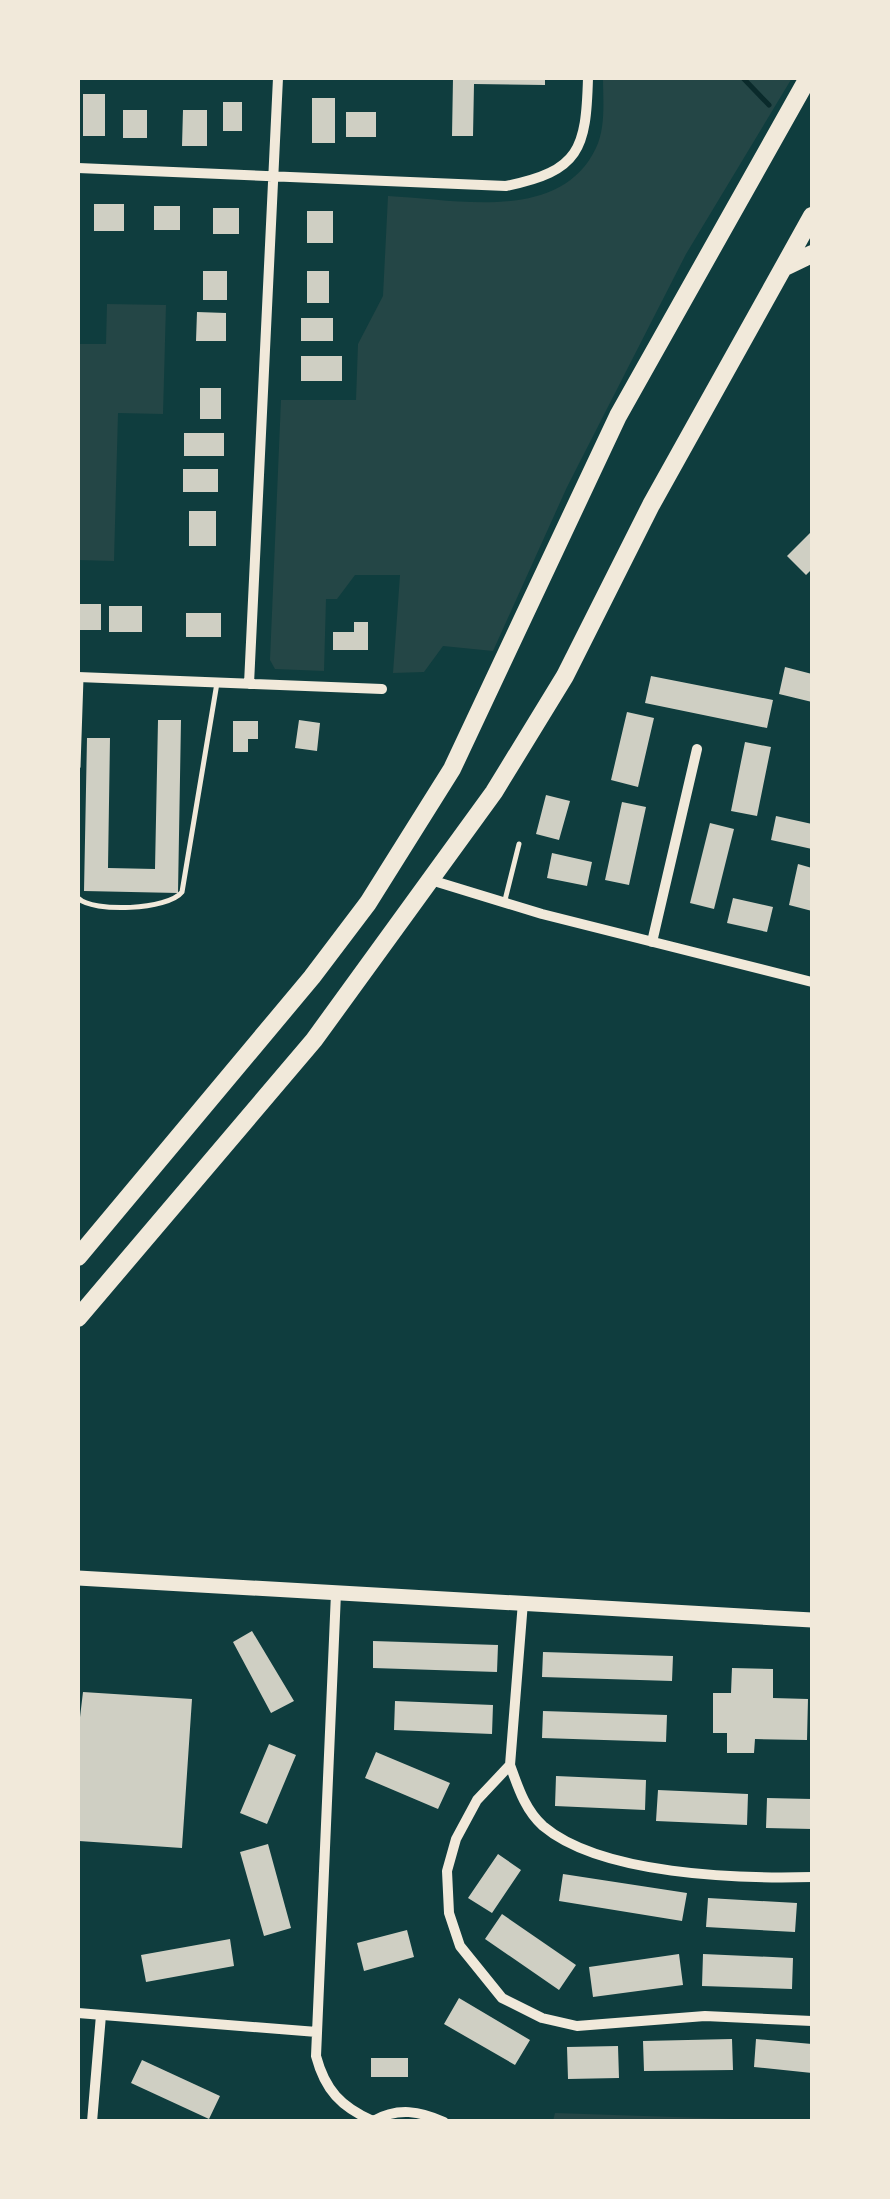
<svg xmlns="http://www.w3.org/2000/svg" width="890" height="2199" viewBox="0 0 890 2199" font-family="'Source Serif 4',serif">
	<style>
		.green { fill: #244646 }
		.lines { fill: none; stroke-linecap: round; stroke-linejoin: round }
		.stream { stroke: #0a2a2b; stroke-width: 5 }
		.building { fill: #cfcfc3 }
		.service { stroke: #f1e9da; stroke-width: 5 }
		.minor { stroke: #f1e9da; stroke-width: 10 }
		.secondary { stroke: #f1e9da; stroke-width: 15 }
		.primary { stroke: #f1e9da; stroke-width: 18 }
	</style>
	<rect width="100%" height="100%" fill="#0f3d3e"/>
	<path class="green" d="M603,78H792L686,254L567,487L493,651L443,646L424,672L393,673L400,575H355L337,599H326L324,671L275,669L270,660L281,400H356L358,344L383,296L388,196C455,199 560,224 596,148C606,127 603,100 603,78Z
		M107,304L166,305L163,414L118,413L114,561L78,560V344H106Z
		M555,2113L767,2120L553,2121Z"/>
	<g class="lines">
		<path class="stream" d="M743,78L769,105"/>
	</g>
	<path class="building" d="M453,78H545V85L474,84L473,136H452Z
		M83,94H105V136H83Z
		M312,98H335V143H312Z
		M223,102H242V131H223Z
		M123,110H147V138H123Z
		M183,110H207V146H182Z
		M346,112H376V137H346Z
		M94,204H124V231H94Z
		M154,206H180V230H154Z
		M213,208H239V234H213Z
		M307,211H333V243H307Z
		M203,271H227V300H203Z
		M307,271H329V303H307Z
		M197,312L226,313V341H196Z
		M301,318H333V341H301Z
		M301,356H342V381H301Z
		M200,388H221V419H200Z
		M184,433H224V456H184Z
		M183,469H218V492H183Z
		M189,511H216V546H189Z
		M810,533L812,569L806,575L787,556Z
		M78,604H101V630H78Z
		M109,606H142V632H109Z
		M186,613H221V637H186Z
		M354,622H368V650H333V632H354Z
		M785,667L812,674V702L779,694Z
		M651,676L773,700L767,728L645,703Z
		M627,712L654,718L638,787L611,780Z
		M158,720H181L178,893L84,891L87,738H110L108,868L155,869Z
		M299,720L320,723L317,751L295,748Z
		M233,721H258V739H248V752H233Z
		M745,742L771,747L757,816L731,811Z
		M546,795L570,801L559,840L536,834Z
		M622,802L646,807L629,885L605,880Z
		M776,816L812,824V849L771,840Z
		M710,823L734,829L714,909L690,903Z
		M552,853L592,862L587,886L547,878Z
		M798,864L812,868V911L789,905Z
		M733,898L773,907L767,932L727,923Z
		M252,1631L294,1701L271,1713L233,1642Z
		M373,1641L498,1645L497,1672L373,1668Z
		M543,1652L673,1656L672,1681L542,1677Z
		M732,1668L773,1669V1698L808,1699L807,1740L755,1739L754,1753H727V1733H713V1693H731Z
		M83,1692L192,1699L182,1848L79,1841L78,1734Z
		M395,1701L493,1705L492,1734L394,1730Z
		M543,1711L667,1715L666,1742L542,1738Z
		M269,1744L296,1755L267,1824L240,1813Z
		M376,1752L450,1783L438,1809L365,1778Z
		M556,1776L646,1780L645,1810L555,1806Z
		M658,1790L748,1794L747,1825L656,1821Z
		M767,1798L812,1799V1829L766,1828Z
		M268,1844L291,1928L264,1936L240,1852Z
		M498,1854L521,1870L492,1913L468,1898Z
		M563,1874L687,1893L682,1921L559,1901Z
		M708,1898L797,1903L795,1932L706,1927Z
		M502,1914L576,1965L559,1990L485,1939Z
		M407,1930L414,1957L364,1971L357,1943Z
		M230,1939L234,1966L146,1982L141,1955Z
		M679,1954L683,1985L593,1997L589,1967Z
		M703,1954L793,1958L792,1989L702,1986Z
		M459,1998L530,2040L515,2065L444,2024Z
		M732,2039L733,2070L644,2071L643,2041Z
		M756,2039L812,2044V2073L754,2067Z
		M618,2046L619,2078L568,2079L567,2047Z
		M371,2058H408V2077H371Z
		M142,2060L220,2096L209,2119L131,2083Z"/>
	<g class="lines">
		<path class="service" d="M78,767L81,678
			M78,898C93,913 168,910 182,892L217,683
			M505,900L519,844"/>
		<path class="minor" d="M78,168L506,186C580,171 586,149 588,78
			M78,677L382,689
			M249,684L278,78
			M434,881L542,914L812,982
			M652,942L697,749
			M336,1593L316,2056C325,2090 341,2107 373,2121C398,2107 420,2111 444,2122
			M523,1602L510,1765L477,1800L456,1839L447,1871L449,1913L460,1946L502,1998L542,2018L577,2026L705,2016L812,2021
			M510,1765C518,1787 525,1810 543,1826C601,1875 738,1879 812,1877
			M78,2013L317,2032
			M92,2122L101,2015"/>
		<path class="secondary" d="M78,1578L812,1620"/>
		<path class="primary" d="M785,267L812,254
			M78,1257L312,977L368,903L452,769L618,416L808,78
			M78,1318L314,1040L494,792L565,676L651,505L812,216"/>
	</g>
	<rect width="890" height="2199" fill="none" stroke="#f1e9da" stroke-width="160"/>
</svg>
